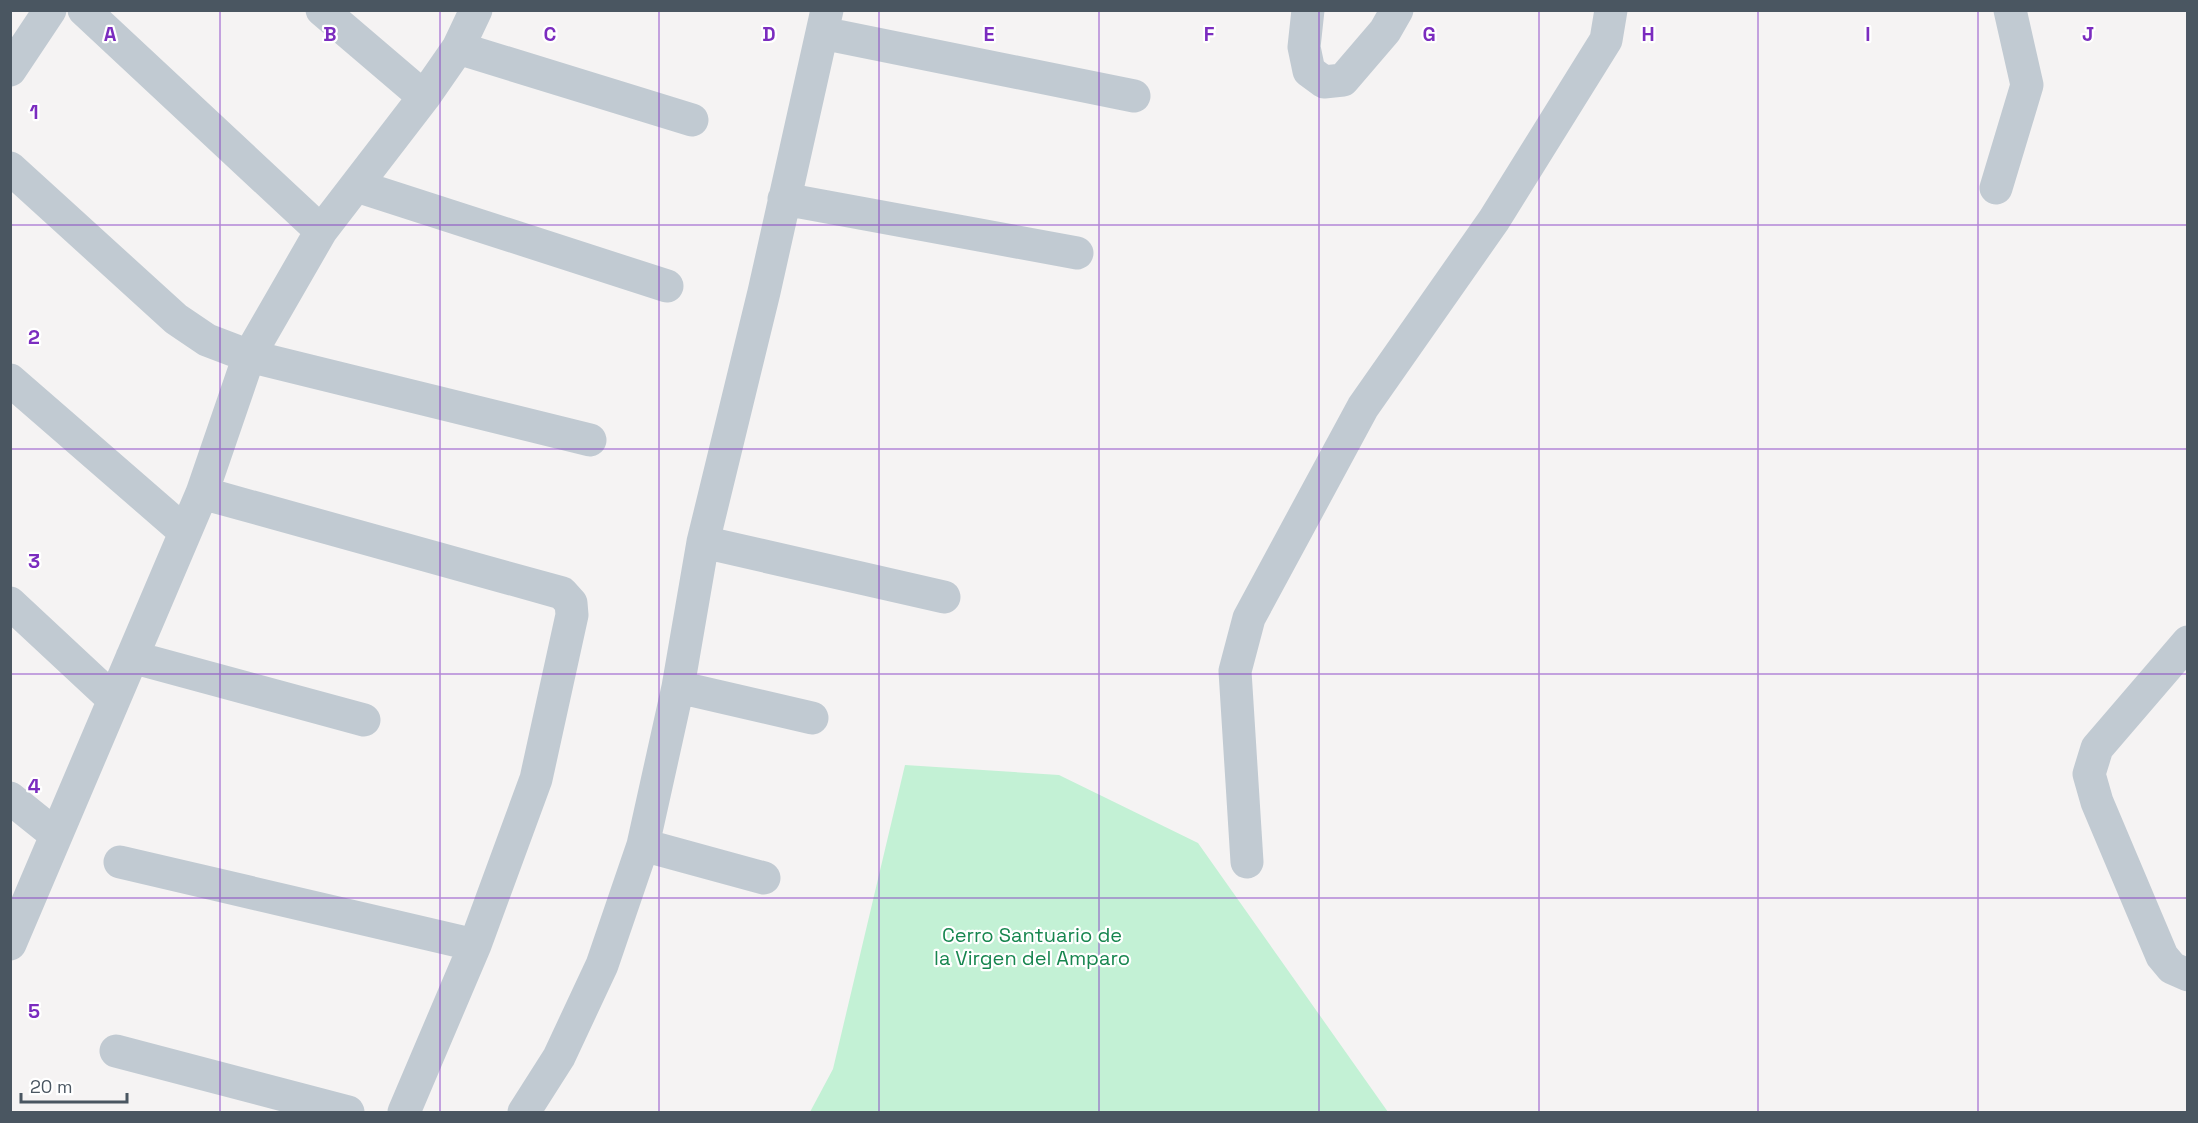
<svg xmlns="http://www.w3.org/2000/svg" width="2198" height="1123" viewBox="0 0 2198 1123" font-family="'Space Grotesk',sans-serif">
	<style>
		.green { fill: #c3f1d5 }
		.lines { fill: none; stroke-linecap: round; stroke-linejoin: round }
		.minor { stroke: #c1cad2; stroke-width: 33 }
		.grid { fill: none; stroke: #7b2cbf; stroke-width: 1.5; stroke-opacity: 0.55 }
		.labels { text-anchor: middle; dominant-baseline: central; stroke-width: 4.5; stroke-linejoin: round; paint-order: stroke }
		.park-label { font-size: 20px; fill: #17864f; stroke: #fff }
		.grid-label { font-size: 20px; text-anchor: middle; font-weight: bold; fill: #7b2cbf; stroke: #fff; stroke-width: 4.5; stroke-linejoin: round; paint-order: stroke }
	</style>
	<rect width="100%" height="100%" fill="#f5f3f3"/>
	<path class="green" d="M905,765L1059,775L1198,843L1388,1112H810L833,1069Z"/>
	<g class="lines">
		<path class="minor" d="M84,10L321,231
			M322,10L424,97
			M1308,10L1304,47L1309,71L1324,82L1343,80L1385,31L1397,10
			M822,33L1134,96
			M458,48L692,120
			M10,70L50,10
			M10,168L176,319L207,340L249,356L590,440
			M357,186L667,286
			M1996,188L2027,85L2010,10
			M784,199L1077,253
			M10,380L185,532
			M202,493L562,593L571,603L572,615L536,779L475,945L404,1112
			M703,542L944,597
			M10,603L113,699
			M2188,642L2097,748L2089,774L2097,802L2162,956L2172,968L2188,975
			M132,657L364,720
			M678,687L812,718
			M10,798L56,835
			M643,845L764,878
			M120,862L475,945
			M1247,862L1235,671L1249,618L1363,407L1494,220L1606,40L1611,10
			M10,944L202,493L249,356L321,231L424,97L458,48L476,10
			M116,1051L348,1112
			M524,1112L559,1057L602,965L643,845L678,687L703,542L764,292L827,10"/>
	</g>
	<path class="grid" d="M220,10V1112M440,10V1112M659,10V1112M879,10V1112M1099,10V1112M1319,10V1112M1539,10V1112M1758,10V1112M1978,10V1112M10,225H2188M10,449H2188M10,674H2188M10,898H2188"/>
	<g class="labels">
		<g class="park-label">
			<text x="1032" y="935">Cerro Santuario de<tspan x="1032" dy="23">la Virgen del Amparo</tspan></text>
		</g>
	</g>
	<g class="grid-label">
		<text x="110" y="41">A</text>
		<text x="330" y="41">B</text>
		<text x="550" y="41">C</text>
		<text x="769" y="41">D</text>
		<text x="989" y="41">E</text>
		<text x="1209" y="41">F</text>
		<text x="1429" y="41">G</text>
		<text x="1648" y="41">H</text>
		<text x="1868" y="41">I</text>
		<text x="2088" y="41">J</text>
		<text x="34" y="119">1</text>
		<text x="34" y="344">2</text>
		<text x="34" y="568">3</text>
		<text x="34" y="793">4</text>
		<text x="34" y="1018">5</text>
	</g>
	<rect width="2198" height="1123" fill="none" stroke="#4a5661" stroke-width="24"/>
	<path d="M21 1093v9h106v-9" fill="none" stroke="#4a5661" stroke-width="3"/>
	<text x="30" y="1093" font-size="18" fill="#4a5661" stroke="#ffffff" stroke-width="4.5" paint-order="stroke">20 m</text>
</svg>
